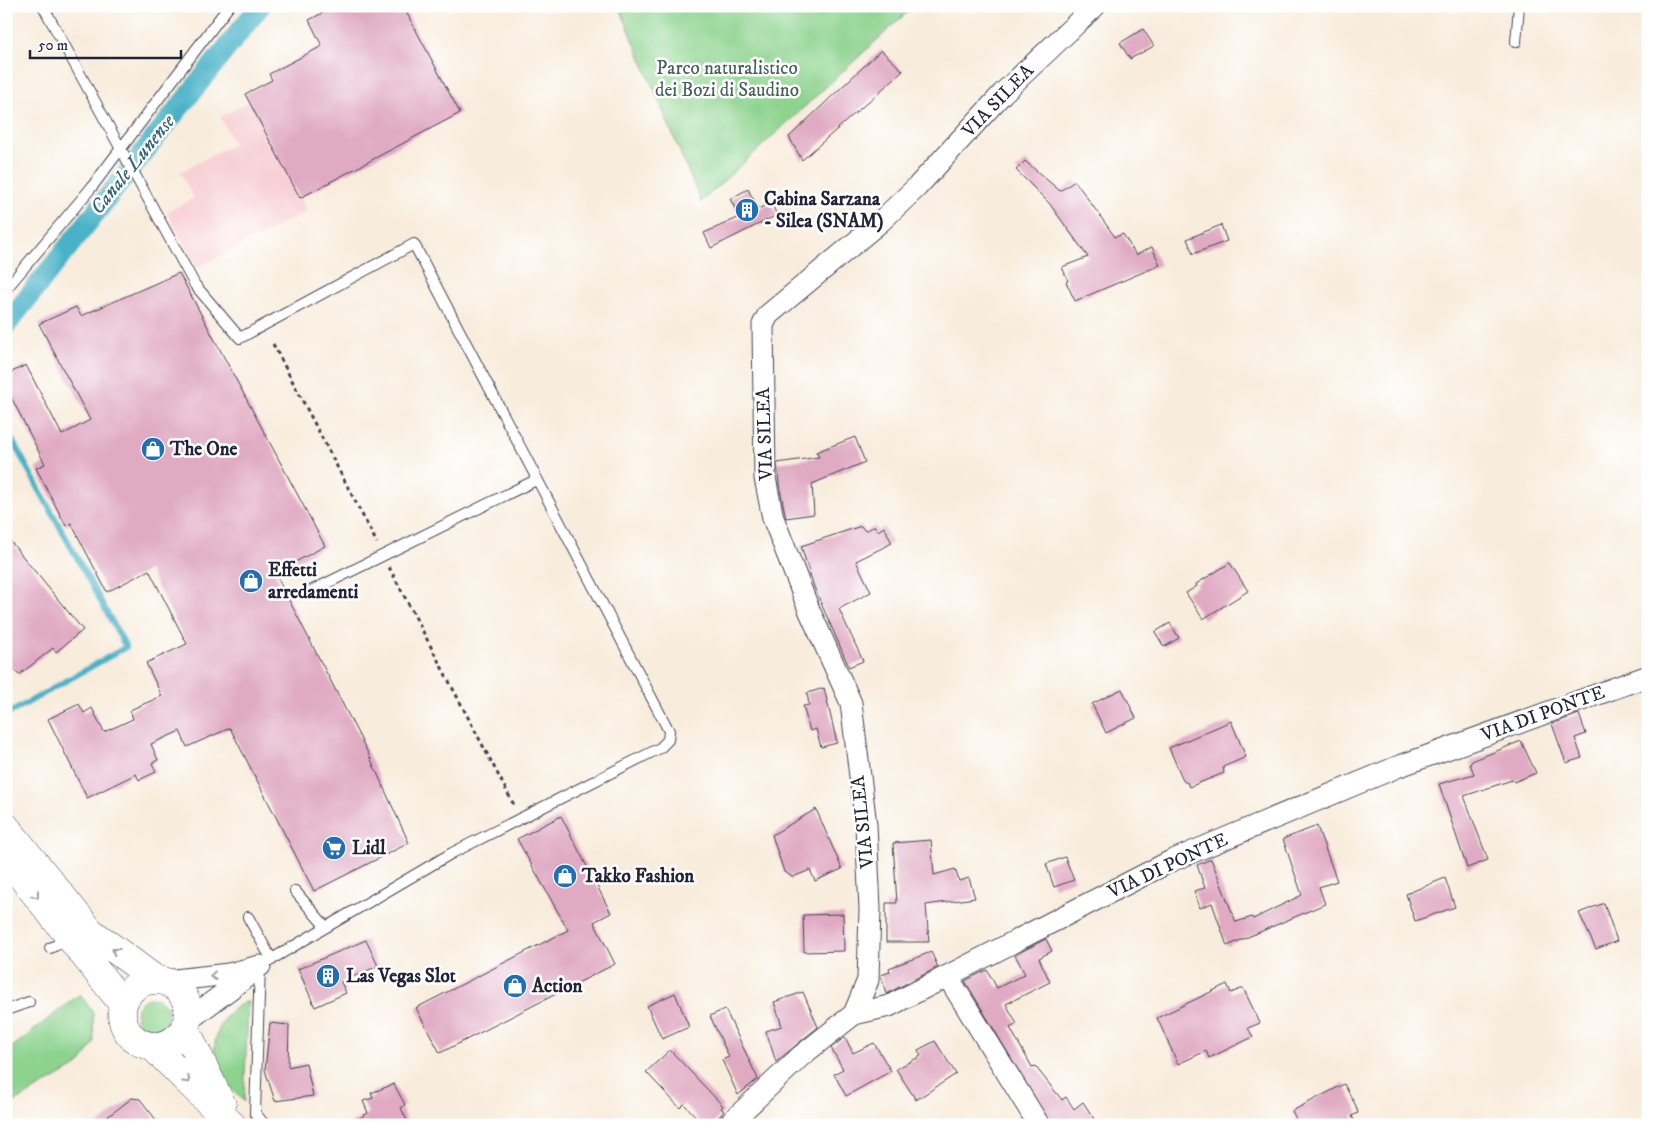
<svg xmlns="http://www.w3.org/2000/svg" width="1654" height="1131" viewBox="0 0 1654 1131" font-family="'IM FELL DW Pica',serif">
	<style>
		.built { fill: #f7cfd4 }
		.green { fill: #8dd38e; stroke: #587a64 }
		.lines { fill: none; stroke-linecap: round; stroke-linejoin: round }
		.stream { stroke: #4ab2c8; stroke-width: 6 }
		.canal { stroke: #4ab2c8; stroke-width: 21 }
		.building { fill: #e0aac3 }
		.service-casing { stroke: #424053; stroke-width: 12 }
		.minor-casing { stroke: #424053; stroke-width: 23 }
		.primary-casing { stroke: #424053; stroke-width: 29 }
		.path { stroke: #424053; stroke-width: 3; stroke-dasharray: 4 4; stroke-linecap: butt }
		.service { stroke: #fff; stroke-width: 10 }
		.minor { stroke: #fff; stroke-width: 21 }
		.primary { stroke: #fff; stroke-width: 28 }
		.oneway { stroke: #9c9ca7 }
		.labels { text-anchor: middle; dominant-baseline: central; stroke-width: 5; stroke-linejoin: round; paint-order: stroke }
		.park-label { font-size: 19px; fill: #476058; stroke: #fff }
		.street-label { font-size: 19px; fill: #22223b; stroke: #fff }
		.poi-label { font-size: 19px; font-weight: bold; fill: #22223b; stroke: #fff; text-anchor: start }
		.water-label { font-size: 20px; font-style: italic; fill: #34637a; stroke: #fff }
	</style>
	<rect width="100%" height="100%" fill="#fff"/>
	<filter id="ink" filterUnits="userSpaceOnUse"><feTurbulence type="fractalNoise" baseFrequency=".02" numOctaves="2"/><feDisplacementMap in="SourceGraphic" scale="10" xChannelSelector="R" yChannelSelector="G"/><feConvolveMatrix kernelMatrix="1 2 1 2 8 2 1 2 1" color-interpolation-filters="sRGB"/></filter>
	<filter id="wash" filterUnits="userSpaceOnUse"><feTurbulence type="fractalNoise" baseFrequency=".0096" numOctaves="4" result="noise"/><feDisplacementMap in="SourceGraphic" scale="20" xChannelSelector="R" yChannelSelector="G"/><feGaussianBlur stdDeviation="1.12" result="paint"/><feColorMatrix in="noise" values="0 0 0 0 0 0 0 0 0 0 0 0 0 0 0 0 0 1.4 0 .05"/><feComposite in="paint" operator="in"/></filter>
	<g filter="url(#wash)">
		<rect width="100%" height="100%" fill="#f8ecdc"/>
		<path class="built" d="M249,102L307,211L197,268L167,212L194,198L180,172L234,144L220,117Z"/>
		<path class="green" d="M619,6H914L701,202Z
			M80,994L93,1013L94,1043L80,1064L6,1107V1052Z
			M136 1014a16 16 0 1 1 32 0a16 16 0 1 1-32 0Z
			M248,1001L244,1102C236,1092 223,1080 218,1068C207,1043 223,1009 248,1001Z"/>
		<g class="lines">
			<path class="stream" d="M6,429L126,647L6,715"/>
			<path class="canal" d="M6,325L260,6"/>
		</g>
		<g id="blocks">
			<path class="building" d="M336,6H403L460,113L300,198L245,94L272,80L269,74L322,46L309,20Z
				M1143,29L1154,46L1130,59L1120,43Z
				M881,50L903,71L802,160L789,137Z
				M1025,161L1060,191L1075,181L1115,237L1123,234L1136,255L1152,247L1160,265L1075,301L1066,282L1068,281L1062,267L1088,257L1049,203L1016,170Z
				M748,189L758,209L771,203L777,215L711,248L704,233L740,217L730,199Z
				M1221,225L1227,241L1193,254L1187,239Z
				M179,273L325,546L275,573L367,751L409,843L314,891L230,728L187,747L180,731L151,744L158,760L152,763L156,772L139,780L136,774L87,798L48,719L79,704L84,713L92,708L104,732L133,719L130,710L162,696L146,663L187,644L149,570L107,592L71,523L66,526L36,468L45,464L6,387V375L26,365L62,435L90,420L39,324L76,307L81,316Z
				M855,437L865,462L812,484L814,514L786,518L779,484L777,463L819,457L816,452Z
				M861,526L865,531L875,526L878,531L884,527L892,543L856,561L871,592L839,609L863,661L849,667L814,587L801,546Z
				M6,536L83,630L56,652L53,648L19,675L6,659Z
				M1230,563L1248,591L1203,619L1186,593L1197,586L1196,584Z
				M1170,623L1179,638L1164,647L1155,632Z
				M824,688L837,743L821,747L816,729L810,731L803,706L809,705L807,693Z
				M1122,689L1136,718L1106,733L1092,704Z
				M1579,714L1586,734L1575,738L1582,758L1566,763L1552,724Z
				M1231,721L1246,757L1223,767L1224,773L1189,787L1187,782H1184L1169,748Z
				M1521,741L1536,773L1514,782L1512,780L1464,796L1488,860L1467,868L1439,784L1474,774L1470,764L1472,761Z
				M816,809L842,869L815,881L810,870L793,877L784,872L772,835Z
				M561,816L611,913L594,922L615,964L440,1053L416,1008L568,930L517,839Z
				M1317,826L1337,881L1319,887L1325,904L1227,946L1212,903L1200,908L1194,891L1205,888L1197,865L1211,859L1236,922L1252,917L1253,919L1302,895L1283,839Z
				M931,840L934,875L955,869L959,881L969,878L975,898L926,905L929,942H886V903H897L893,843Z
				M1065,857L1074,880L1054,887L1046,864Z
				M1445,878L1455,907L1415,921L1406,894Z
				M1604,903L1617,941L1596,949L1579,913Z
				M843,914L844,951L804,952L803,915Z
				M1046,939L1052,951L1039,958L1050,982L1006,1004L1017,1024L1010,1028L1032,1067L1035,1066L1062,1100L1066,1097L1074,1109L1083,1102L1098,1125H1051L965,981L987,970L997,988L1025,974L1015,955Z
				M366,940L378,966L341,982L346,993L315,1007L298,969Z
				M931,952L938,967L886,994L881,975L890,972L889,968Z
				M1227,984L1231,993L1243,988L1260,1023L1248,1028L1253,1037L1209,1058L1206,1051L1178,1064L1157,1018Z
				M803,992L818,1027L776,1062L766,1031L782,1026L774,1002Z
				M675,993L689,1027L662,1039L647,1006Z
				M725,1009L758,1079L738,1095L722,1060L729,1057L710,1016Z
				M270,1023L289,1025L288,1067L306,1063L313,1096L275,1101L265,1070Z
				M845,1037L853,1053L874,1043L891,1071L846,1096L834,1074L843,1069L831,1048Z
				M935,1041L956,1074L916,1100L896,1069L921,1056L918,1050Z
				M670,1050L723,1106L721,1108L724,1111L712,1125H704L684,1104L680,1108L646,1072Z
				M394,1084L405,1105L401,1108L409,1125H348L368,1113L363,1101L373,1098L371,1093Z
				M1344,1084L1356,1106L1358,1113L1352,1116L1356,1125H1299L1292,1111Z
				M132,1098L140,1099L160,1125H97Z"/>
		</g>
	</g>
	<g filter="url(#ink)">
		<use href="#blocks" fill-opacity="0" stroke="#424053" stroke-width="1"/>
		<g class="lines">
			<g class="service-casing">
				<path id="service" d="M43,6L195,285L240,338L414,244L669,731L668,740L660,748L452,853L260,966L255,1113L265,1125
					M1516,42L1519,6
					M6,289L91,188L229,6
					M311,591L536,480
					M295,891L325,926
					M248,917L272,960
					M50,948L69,939
					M6,1010L29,1002"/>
			</g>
			<g class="minor-casing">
				<path id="minor" d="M948,977L1039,1125
					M166,981L229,974L260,966
					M854,1014L868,980L870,909L866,825L851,703L810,612L773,518L765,478L763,325L768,315L880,222L917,187L1003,93L1095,6
					M187,1021L254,971
					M728,1125L801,1056L854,1014L889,1006L1171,861L1397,767L1648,676"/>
			</g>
			<g class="primary-casing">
				<path id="primary" d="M6,827L91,932L155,979
					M6,857L122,1003
					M122 1013a33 33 0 1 1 66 0a33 33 0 1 1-66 0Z
					M185,1028L222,1105
					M152,1046L232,1125"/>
			</g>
			<path class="path" d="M273,344L377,543
				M389,567L514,805"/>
			<use href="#service" class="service"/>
			<use href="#minor" class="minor"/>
			<use href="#primary" class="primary"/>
		</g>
		<defs><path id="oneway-chevron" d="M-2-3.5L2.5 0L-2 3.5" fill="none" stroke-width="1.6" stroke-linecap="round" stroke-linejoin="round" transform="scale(1.25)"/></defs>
		<g class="oneway">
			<use href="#oneway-chevron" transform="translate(36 895) rotate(52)"/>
			<use href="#oneway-chevron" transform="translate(115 951) rotate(-143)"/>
			<use href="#oneway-chevron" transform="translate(213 976) rotate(173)"/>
			<use href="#oneway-chevron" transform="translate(187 1080) rotate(44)"/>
		</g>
	</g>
	<defs>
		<g id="building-disc" transform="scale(1.25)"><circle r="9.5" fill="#1f6fb2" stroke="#fff"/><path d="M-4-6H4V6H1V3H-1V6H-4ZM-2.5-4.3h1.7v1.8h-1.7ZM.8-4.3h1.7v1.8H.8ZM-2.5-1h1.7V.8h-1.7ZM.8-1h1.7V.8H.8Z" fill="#fff"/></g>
		<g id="shop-disc" transform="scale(1.25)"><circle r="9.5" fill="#1f6fb2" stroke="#fff"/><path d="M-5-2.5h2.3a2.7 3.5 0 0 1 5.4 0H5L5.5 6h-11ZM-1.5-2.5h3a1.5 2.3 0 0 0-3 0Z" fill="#fff"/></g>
		<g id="supermarket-disc" transform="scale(1.25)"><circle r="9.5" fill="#1f6fb2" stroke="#fff"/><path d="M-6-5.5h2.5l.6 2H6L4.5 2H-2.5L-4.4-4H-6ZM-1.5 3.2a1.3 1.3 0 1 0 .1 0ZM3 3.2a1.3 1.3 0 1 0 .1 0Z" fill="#fff"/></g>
	</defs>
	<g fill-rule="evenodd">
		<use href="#building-disc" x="747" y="210"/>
		<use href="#shop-disc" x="153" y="449"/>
		<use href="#shop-disc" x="251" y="581"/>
		<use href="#supermarket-disc" x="334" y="848"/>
		<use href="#shop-disc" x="565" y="876"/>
		<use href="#building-disc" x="328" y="976"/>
		<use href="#shop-disc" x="515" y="986"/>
	</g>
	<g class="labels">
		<g class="park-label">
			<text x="727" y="68">Parco naturalistico<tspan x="727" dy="22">dei Bozi di Saudino</tspan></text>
		</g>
		<g class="street-label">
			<text transform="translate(998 101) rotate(-46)">VIA SILEA</text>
			<text transform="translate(765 434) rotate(-92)">VIA SILEA</text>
			<text transform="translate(1543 714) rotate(-20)">VIA DI PONTE</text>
			<text transform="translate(863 822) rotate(-96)">VIA SILEA</text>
			<text transform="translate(1168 866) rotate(-25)">VIA DI PONTE</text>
		</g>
		<g class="poi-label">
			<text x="764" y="199">Cabina Sarzana<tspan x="764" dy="22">- Silea (SNAM)</tspan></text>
			<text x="170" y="449">The One</text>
			<text x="268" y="570">Effetti<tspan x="268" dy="22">arredamenti</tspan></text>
			<text x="352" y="848">Lidl</text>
			<text x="582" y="876">Takko Fashion</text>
			<text x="346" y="976">Las Vegas Slot</text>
			<text x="532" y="986">Action</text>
		</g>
		<g class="water-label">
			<text transform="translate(133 165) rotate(-51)">Canale Lunense</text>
		</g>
	</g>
	<rect width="1654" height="1131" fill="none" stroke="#fff" stroke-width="25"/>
	<path d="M30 50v8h151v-8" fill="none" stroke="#22223b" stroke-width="2.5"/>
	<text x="38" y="50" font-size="15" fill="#22223b" stroke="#ffffff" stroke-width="4" paint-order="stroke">50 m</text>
</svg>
